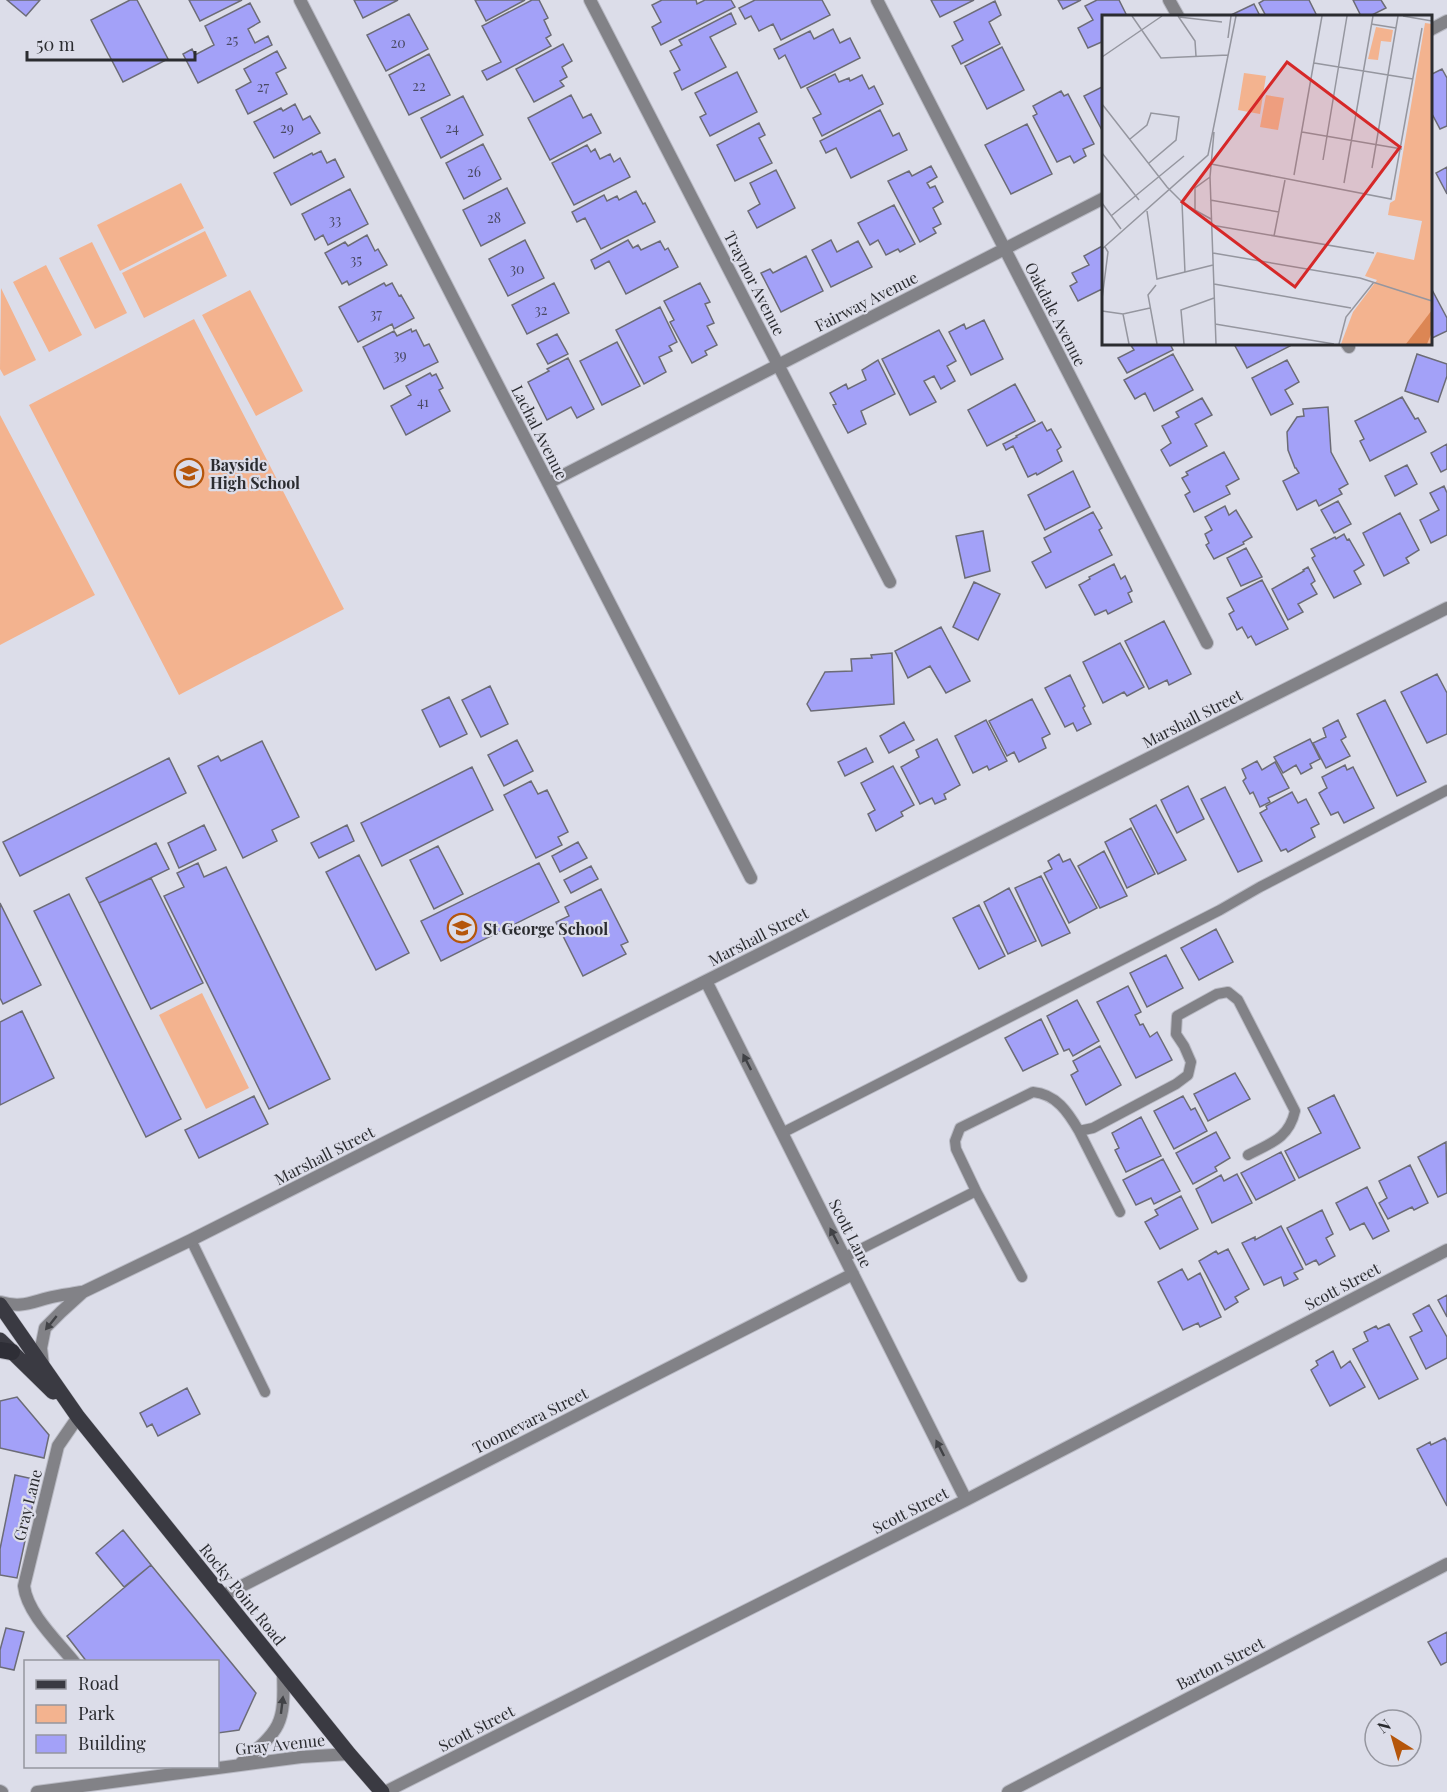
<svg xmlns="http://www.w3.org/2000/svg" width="1447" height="1792" viewBox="0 0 1447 1792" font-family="'Playfair Display',serif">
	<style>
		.green { fill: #f3b38f }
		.building { fill: #a3a1f8; stroke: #6c6c76; stroke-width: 1.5 }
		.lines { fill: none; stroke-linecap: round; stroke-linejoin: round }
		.service-casing { stroke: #b9bac4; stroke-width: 12 }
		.minor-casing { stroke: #b9bac4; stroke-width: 14 }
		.tertiary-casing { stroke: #b9bac4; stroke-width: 14 }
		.primary-casing { stroke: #b9bac4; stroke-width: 16 }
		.trunk-casing { stroke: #b9bac4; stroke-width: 18 }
		.service { stroke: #828287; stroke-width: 10 }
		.minor { stroke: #828287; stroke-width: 12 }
		.tertiary { stroke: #828287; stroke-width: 12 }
		.primary { stroke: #3a3a42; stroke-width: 15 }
		.trunk { stroke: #2e2e36; stroke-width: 16 }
		.oneway { fill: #414246 }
		.labels { text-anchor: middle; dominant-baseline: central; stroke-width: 4.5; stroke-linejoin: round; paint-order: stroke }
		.number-label { font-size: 14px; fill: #494962 }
		.street-label { font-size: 16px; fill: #2b2c30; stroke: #dcdde9 }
		.poi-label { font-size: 16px; font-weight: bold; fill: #2b2c30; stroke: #dcdde9; text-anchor: start }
		.inset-road { fill: none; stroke: #95969f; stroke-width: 1.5 }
		.view { fill: #d62828; fill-opacity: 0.15; stroke: #d62828; stroke-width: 3 }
		.inset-edge { fill: none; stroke: #2b2c30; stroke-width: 3 }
	</style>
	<rect width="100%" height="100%" fill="#dcdde9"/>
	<path class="green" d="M181,183L204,228L120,271L97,225Z
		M205,231L227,276L144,318L122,273Z
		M92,242L127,313L95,329L59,258Z
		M46,265L82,335L49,352L13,282Z
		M1,288L36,360L4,376L0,369Z
		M250,290L303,391L256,416L202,315Z
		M194,319L344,609L179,695L29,405Z
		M0,415L95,595L0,645Z
		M202,993L249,1088L206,1109L159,1015Z"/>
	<path class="building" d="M7,0H40L26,16Z
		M130,0H137L168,59L123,82L91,20Z
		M189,0H242L200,21Z
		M354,0H398L363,18Z
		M475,0H525L486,21Z
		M532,0H539L548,18L544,20L551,35L546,38L551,46L487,80L482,71L501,62L482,26Z
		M662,0H696L697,4L705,0H731L735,7L661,45L652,27L661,22L652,5Z
		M755,0H822L830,15L781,40L773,24L759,31L751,16L745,19L739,8Z
		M931,0H974L940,17Z
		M1058,0H1081L1063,9Z
		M1097,0H1119L1127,16H1104V41L1088,48L1078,28L1093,20L1085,6Z
		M1264,0H1309L1317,16H1266L1259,3Z
		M1353,0H1381L1386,8L1370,16H1361Z
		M995,1L1001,15L989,22L1000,44L961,64L952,46L963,40L954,22Z
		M250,3L260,22L248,29L255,43L268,36L272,45L198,83L183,54L192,49L195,55L214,45L205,26Z
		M1254,4L1260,16H1232L1231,15Z
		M731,13L736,24L710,37L726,67L682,90L674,73L680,70L670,51L682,45L679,40Z
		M409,14L428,49L386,71L367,35Z
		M833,29L840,43L850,38L860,58L801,88L785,55L779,59L774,49L810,31L814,39Z
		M563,44L572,61L562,67L567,77L560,81L564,86L534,102L516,69Z
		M1002,47L1024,90L987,109L965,66Z
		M277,51L286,68L276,73L287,94L248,114L236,90L251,82L244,69Z
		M429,54L450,95L409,115L389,75Z
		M1442,69L1447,78V126L1440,129L1430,110V75Z
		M737,72L757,112L710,136L700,117L706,114L695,93Z
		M835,74L839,82L849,78L850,81L862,75L869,89L874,86L883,104L822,136L813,118L821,114L807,88Z
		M1104,86V134L1084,96Z
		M1061,91L1064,96L1068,94L1094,144L1083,149L1086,156L1074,163L1070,156L1057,162L1033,116L1037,114L1033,106Z
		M571,95L583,118L591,114L601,133L550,160L528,118Z
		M463,96L483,135L441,158L421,118Z
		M295,104L303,120L310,116L320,133L274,158L254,122L281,108L283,111Z
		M880,110L893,136L899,133L907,150L851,178L836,148L826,153L820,141Z
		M759,123L765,135L759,138L772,163L735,181L717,145Z
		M1027,124L1052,174L1011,194L985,145Z
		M483,144L501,179L464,199L446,163Z
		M587,145L591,152L595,149L600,159L610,154L614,162L620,158L630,177L574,205L552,163Z
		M321,151L327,163L335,159L344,177L291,205L274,173L312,153L313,155Z
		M931,166L937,177L927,183L930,188L935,186L943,202L933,208L941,224L933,228L936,233L920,242L888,181L909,171L912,176Z
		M1447,167V194L1436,173Z
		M776,170L795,208L757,228L748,211L760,204L750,183Z
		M507,188L525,223L481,246L463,210Z
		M350,189L368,224L328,245L323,235L315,240L302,214Z
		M636,191L643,204L645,203L655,222L601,249L585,218L577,222L572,212L604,195L607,201L617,196L619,200Z
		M894,205L915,244L900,252L898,249L886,255L878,240L870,245L858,223Z
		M367,235L375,251L378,249L387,265L349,285L347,281L342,284L325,253L345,242L348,246Z
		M525,240L544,278L508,296L489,259Z
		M628,240L633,248L638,245L641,250L660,241L665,250L668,248L678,267L626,294L609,261L595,269L591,260Z
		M831,240L837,252L858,241L872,267L831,287L812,250Z
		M1104,245V293L1102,289L1078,301L1070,286L1077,282L1072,273L1089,265L1084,256Z
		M806,256L823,291L781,312L761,273L770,269L773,273Z
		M384,283L386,286L392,283L399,296L401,295L414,318L394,329L392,324L358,342L339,307Z
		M554,283L569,313L527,334L512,305Z
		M700,283L710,302L705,304L714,323L707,326L717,345L705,351L707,355L692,363L670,322L674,320L664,301Z
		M1430,286L1447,318V331L1430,339Z
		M660,307L677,342L669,346L672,351L659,357L666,372L644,384L616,330Z
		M984,320L1003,359L971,375L949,332L964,324L966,329Z
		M411,329L412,332L416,330L424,346L429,344L438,362L384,389L363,347L394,331L397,336Z
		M939,330L956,361L947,366L955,381L941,389L934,376L924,381L936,402L910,415L882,359Z
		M557,334L568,354L548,364L537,344Z
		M617,342L640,386L602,405L580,361Z
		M1130,344H1170L1173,350L1127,373L1118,358L1134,350Z
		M1234,344H1289L1290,346L1247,368Z
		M1173,354L1193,390L1154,411L1145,393L1135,399L1124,380Z
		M1417,354L1447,364V376L1438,402L1405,391Z
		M568,358L594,409L577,418L571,407L547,420L528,382L549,371L547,369Z
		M878,360L895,394L861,411L866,424L848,433L833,405L836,404L830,393L846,384L848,389L866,380L862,370Z
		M1287,360L1299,382L1285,390L1293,404L1271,415L1252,378Z
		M430,373L432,376L436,374L443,388L439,390L450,411L406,435L391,406L411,395L406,386Z
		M1015,384L1035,421L987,446L968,410Z
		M1402,397L1415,419L1418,418L1426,432L1370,461L1360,441L1364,439L1355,421Z
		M1202,398L1212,415L1195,424L1207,446L1170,466L1161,450L1171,443L1162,426L1179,417L1176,412Z
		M1328,407L1331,452L1348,484L1339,489L1342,494L1319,506L1316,500L1297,510L1283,481L1299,473L1296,468H1295L1288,450L1287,432L1297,417L1304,416L1303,409Z
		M1042,422L1047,431L1051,429L1061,447L1057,450L1062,461L1037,475L1036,473L1028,477L1013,446L1006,450L1003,444L1017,437L1016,436Z
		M1447,444V469L1441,472L1431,453Z
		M1224,452L1239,479L1226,486L1230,494L1194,512L1185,495L1190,492L1182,478L1188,475L1186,472Z
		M1407,465L1417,484L1395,496L1385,476Z
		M1073,471L1090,507L1045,530L1028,495Z
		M1444,486L1447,493V535L1431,543L1420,520L1439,510L1430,493Z
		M1338,501L1351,524L1334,533L1321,510Z
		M1225,506L1229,515L1236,510L1252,537L1243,542L1244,544L1214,559L1206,545L1209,543L1205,534L1212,530L1205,517Z
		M1093,512L1102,528L1099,530L1112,555L1046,588L1032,562L1051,552L1044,538Z
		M1400,513L1419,550L1406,558L1409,563L1384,576L1363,533Z
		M983,531L990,571L965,578L956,536Z
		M1344,534L1347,540L1349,539L1364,565L1354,571L1361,584L1334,598L1312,558L1315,556L1311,549L1335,537L1336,539Z
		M1246,548L1262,577L1241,586L1227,558Z
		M1114,564L1121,579L1125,576L1132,591L1128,593L1132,602L1108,614L1106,610L1095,615L1079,585L1090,579L1089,577Z
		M1308,567L1315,581L1311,584L1317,594L1298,604L1303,612L1288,620L1272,589L1304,571L1303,570Z
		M1262,580L1288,629L1256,645L1251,636L1248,638L1242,627L1237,630L1229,614L1234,611L1227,598Z
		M974,582L1000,594L978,640L953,627Z
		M1164,621L1191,674L1169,685L1167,680L1149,689L1125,641Z
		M941,627L970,681L946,693L930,666L908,678L895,651Z
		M1120,643L1144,687L1127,696L1124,692L1103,703L1083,662Z
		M892,653L894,704L811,711L807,704L825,672L852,671L851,659L872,658L871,655Z
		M1437,674L1447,693V734L1427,743L1401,692Z
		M1070,675L1085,706L1083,708L1091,724L1077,731L1073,723L1065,727L1045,688Z
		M490,686L508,724L481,737L462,700Z
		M449,697L467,734L440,747L422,710Z
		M1032,699L1050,734L1042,738L1046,748L1019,762L1014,752L1007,756L989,721Z
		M1385,700L1426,782L1397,796L1357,714Z
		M986,720L1007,761L989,770L987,766L973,773L955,736Z
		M1338,720L1346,737L1341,740L1350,756L1326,768L1313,743L1326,737L1323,728Z
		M904,722L914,740L889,753L880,736Z
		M937,739L960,785L944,794L946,799L935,804L932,798L920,804L901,767L919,757L916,750Z
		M1310,739L1320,759L1310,764L1312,768L1301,774L1296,765L1283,773L1274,757Z
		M517,740L533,771L504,786L488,755Z
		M262,741L299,817L272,830L277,841L243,858L198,766L218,756L221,761Z
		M866,748L873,762L845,776L838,762Z
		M169,758L186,793L20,876L3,842Z
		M1257,761L1262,770L1275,762L1289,788L1268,798L1270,802L1260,807L1253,792L1250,794L1243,781L1246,778L1242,769Z
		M1345,765L1347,770L1353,767L1374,808L1344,823L1338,812L1331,815L1319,793L1327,788L1322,777Z
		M893,766L914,805L901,812L903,816L876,831L868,814L875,810L861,783Z
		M472,767L493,810L382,866L361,823Z
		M531,781L538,794L547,790L568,832L558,837L562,845L536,858L504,795Z
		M1188,786L1204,819L1177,833L1161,800Z
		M1225,787L1262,861L1238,872L1201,799Z
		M1292,792L1298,803L1306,799L1319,824L1311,828L1315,837L1288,852L1286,849L1281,851L1260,813L1267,809L1266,806Z
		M1156,805L1186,860L1158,874L1130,819Z
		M204,825L216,850L179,868L168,843Z
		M347,825L354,841L319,858L311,843Z
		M1131,828L1155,874L1127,888L1105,842Z
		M578,842L587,858L560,872L552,856Z
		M156,843L169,869L99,903L86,878Z
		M438,846L463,894L434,909L410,860Z
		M1104,851L1127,896L1100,908L1078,866Z
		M1059,854L1063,862L1070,859L1097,908L1069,923L1044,873L1052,869L1048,861Z
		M359,855L409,953L376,970L326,872Z
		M198,863L204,877L226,867L330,1079L269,1109L164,896L184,887L177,873Z
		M539,863L559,902L441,961L421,921Z
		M591,866L598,879L571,893L564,880Z
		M1041,876L1070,933L1042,946L1015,888Z
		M151,878L203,983L151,1009L99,903Z
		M1009,888L1036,941L1008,954L984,902Z
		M601,889L628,942L621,945L626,954L583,976L556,922L569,916L565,907Z
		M69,894L181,1119L146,1137L34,911Z
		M0,903L41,985L3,1004L0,998Z
		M979,905L1005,956L979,969L953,918Z
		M1216,929L1233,962L1199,980L1181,948Z
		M1166,955L1183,988L1147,1007L1130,973Z
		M1128,986L1141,1012L1135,1015L1140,1025L1143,1024L1150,1037L1157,1032L1172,1060L1136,1078L1097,1002Z
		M1077,1000L1099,1041L1073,1056L1069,1049L1064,1051L1047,1016Z
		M22,1011L54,1078L0,1105V1022Z
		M1041,1019L1058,1054L1023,1071L1005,1038Z
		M1100,1046L1121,1085L1086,1105L1071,1075L1078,1071L1073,1061Z
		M1235,1073L1250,1099L1208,1121L1194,1094Z
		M1334,1095L1360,1148L1299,1178L1285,1151L1321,1133L1308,1108Z
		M254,1096L268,1124L199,1158L185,1130Z
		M1183,1096L1191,1110L1195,1108L1207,1131L1174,1149L1154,1111Z
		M1141,1117L1161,1156L1126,1172L1115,1150L1119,1148L1112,1133Z
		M1216,1132L1230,1158L1215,1167L1217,1171L1193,1184L1176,1153Z
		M1446,1142L1447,1193L1438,1197L1418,1157Z
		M1281,1152L1295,1180L1256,1200L1241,1173Z
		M1163,1159L1180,1191L1154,1204L1151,1198L1136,1205L1123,1180Z
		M1410,1165L1428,1203L1414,1210L1412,1207L1388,1219L1379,1203L1387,1198L1379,1181Z
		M1237,1174L1252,1203L1212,1223L1196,1189L1221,1175L1224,1181Z
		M1367,1187L1389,1231L1373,1239L1364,1223L1350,1230L1336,1203Z
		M1181,1196L1198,1229L1160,1249L1145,1222L1158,1215L1155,1210Z
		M1322,1210L1333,1234L1326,1238L1335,1256L1319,1265L1316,1260L1306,1265L1287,1228Z
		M1281,1226L1303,1269L1294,1273L1298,1279L1284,1286L1281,1277L1264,1285L1242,1243L1255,1237V1240Z
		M1228,1249L1249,1289L1235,1297L1238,1302L1225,1310L1199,1261L1216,1251L1218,1254Z
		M1182,1269L1188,1280L1200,1273L1221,1317L1200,1327L1198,1323L1183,1330L1158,1282Z
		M1447,1295V1317L1438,1300Z
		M1429,1305L1447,1337V1358L1426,1369L1410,1337L1422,1331L1413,1314Z
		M1389,1324L1418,1379L1379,1399L1353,1349L1368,1341L1364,1332L1376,1326L1378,1329Z
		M1333,1351L1341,1368L1350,1361L1365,1387L1330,1406L1311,1370L1318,1365L1316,1361Z
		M187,1388L200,1414L158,1436L152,1424L147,1427L140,1413Z
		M17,1397L49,1435L44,1458L0,1448V1401Z
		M1445,1438L1447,1442V1506L1417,1449L1430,1442L1431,1445Z
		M15,1475L38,1480L17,1578L0,1575V1549Z
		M123,1530L151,1565L124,1587L96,1553Z
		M151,1565L256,1693L239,1730L218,1733V1662H87L67,1636Z
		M6,1628L24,1632L14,1670L0,1667V1650Z
		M1447,1632V1662L1441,1665L1428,1642Z"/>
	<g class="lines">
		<g class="service-casing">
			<path id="service" d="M1079,1131L1120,1212
				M782,1133L1220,910L1260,887L1447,790
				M976,1191L1022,1277
				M191,1240L265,1392
				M845,1257L976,1191L956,1149L955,1141L960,1128L1033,1092C1056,1094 1068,1112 1079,1131L1093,1128L1176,1084L1188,1075L1191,1062L1184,1046L1176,1034L1177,1016L1217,994L1228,992L1238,1000L1295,1111C1289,1138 1271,1143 1248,1155"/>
		</g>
		<g class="minor-casing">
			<path id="minor" d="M300,0L751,878
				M590,0L890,582
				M877,0L1207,643
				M1169,0L1178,16
				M1430,30L1447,21
				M1347,344L1349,347
				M548,483L1104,198
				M706,981L966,1500
				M0,1302C20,1308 29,1303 48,1298C59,1295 71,1294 82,1292
				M43,1365L41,1348L45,1328L61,1312L83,1292L191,1240L1447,608
				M222,1596L853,1274
				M74,1662C57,1641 27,1613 24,1586L58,1446L78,1417
				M241,1763C281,1729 285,1725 283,1672
				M0,1791L2,1792
				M37,1792L301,1757L349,1754
				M385,1792L966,1500L1447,1250"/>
		</g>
		<g class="tertiary-casing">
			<path id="tertiary" d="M1008,1792L1447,1564"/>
		</g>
		<g class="primary-casing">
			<path id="primary" d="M0,1305L78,1417L349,1754L382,1792
				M0,1340L53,1392"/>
		</g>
		<g class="trunk-casing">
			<path id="trunk" d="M0,1350L12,1352"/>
		</g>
		<use href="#service" class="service"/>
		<use href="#minor" class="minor"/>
		<use href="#tertiary" class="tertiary"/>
		<use href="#primary" class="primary"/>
		<use href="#trunk" class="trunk"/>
	</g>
	<defs><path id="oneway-solid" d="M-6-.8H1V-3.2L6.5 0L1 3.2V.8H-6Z" transform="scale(1.5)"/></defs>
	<g class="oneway">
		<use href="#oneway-solid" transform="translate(747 1062) rotate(-117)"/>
		<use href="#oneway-solid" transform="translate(834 1236) rotate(-117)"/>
		<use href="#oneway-solid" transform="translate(51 1323) rotate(129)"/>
		<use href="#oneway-solid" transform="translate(940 1448) rotate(-117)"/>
		<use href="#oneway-solid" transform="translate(282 1705) rotate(-83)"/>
	</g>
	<defs>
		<g id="school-ring" transform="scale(1.5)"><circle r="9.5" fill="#dcdde9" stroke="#b5560b" stroke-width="1.5"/><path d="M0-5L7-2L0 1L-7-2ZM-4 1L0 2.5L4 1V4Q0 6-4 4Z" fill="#b5560b"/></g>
	</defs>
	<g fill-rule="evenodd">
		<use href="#school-ring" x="189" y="473"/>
		<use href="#school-ring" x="462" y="928"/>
	</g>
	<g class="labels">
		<g class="number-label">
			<text x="232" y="39">25</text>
			<text x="398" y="42">20</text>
			<text x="419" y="85">22</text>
			<text x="263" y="86">27</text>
			<text x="287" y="127">29</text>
			<text x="452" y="127">24</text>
			<text x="474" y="171">26</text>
			<text x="494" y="217">28</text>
			<text x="335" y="219">33</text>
			<text x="356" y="259">35</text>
			<text x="517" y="268">30</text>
			<text x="541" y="309">32</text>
			<text x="376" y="313">37</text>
			<text x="400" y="354">39</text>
			<text x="423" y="401">41</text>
		</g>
		<g class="street-label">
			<text transform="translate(755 283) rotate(63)">Traynor Avenue</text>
			<text transform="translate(866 301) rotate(-27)">Fairway Avenue</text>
			<text transform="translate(1056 314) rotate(63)">Oakdale Avenue</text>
			<text transform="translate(540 432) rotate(63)">Lachal Avenue</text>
			<text transform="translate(1192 718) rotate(-27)">Marshall Street</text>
			<text transform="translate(758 936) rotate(-27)">Marshall Street</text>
			<text transform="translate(324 1155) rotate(-27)">Marshall Street</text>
			<text transform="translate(851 1233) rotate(63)">Scott Lane</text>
			<text transform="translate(1342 1286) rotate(-28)">Scott Street</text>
			<text transform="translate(530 1420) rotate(-27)">Toomevara Street</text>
			<text transform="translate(27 1505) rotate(-76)">Gray Lane</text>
			<text transform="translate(910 1510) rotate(-27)">Scott Street</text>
			<text transform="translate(243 1594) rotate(51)">Rocky Point Road</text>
			<text transform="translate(1220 1663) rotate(-27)">Barton Street</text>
			<text transform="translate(476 1728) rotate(-27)">Scott Street</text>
			<text transform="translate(280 1744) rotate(-6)">Gray Avenue</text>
		</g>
		<g class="poi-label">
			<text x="210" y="464">Bayside<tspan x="210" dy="18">High School</tspan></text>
			<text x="483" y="928">St George School</text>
		</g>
	</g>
	<g transform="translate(1102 15)">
		<rect width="330" height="330" fill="#dcdde9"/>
		<path d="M323,8L330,9V329H239L251,297L275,265L263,261L275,237L312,245L320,206L286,200L288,188L293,185ZM274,12L291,15L289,27L279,26L276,45L266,44ZM142,58L164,61L158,99L136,95ZM164,80L182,83L176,115L158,112Z" fill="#f3b38f"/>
		<path d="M330,295V317L325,329H304Z" fill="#dc8654"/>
		<path class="inset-road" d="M30,1L59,43L126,40M76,1L93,26L94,41M301,1L330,6M77,2L120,7M269,9L294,13M126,23L129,1M0,42L60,1M212,48L311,64M0,89L65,172L82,189L109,204M112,117L108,162L114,329M200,117L300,134M28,124L45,110L49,98L77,102L74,125L47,148M0,138L37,185M221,145L245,1M109,149L289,184L320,13M270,153L296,1M192,160L220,1M242,168L271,1M108,185L177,197M80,187L83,258M0,188L19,214M93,195V173L108,162M45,196L55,264L111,250M9,201L82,141M109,210L272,238M172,221L183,165M0,234L106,140L134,1M111,238L258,263L330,286M112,269L249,293M54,270L46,280L55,329M0,284L6,237L3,232M0,296L21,299L48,293M21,299L27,329M113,309L232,329M82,329L79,295L112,283M237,329L244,302L272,267"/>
		<path class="view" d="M185,47L298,132L193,272L80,187Z"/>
		<rect width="330" height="330" class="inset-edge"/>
	</g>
	<rect x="24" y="1660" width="195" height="108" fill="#dcdde9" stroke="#95969f" stroke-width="1.5"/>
	<rect x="36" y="1680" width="30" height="9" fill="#3a3a42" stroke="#95969f" stroke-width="1.5"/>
	<text x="78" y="1690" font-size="18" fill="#2b2c30">Road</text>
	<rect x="36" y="1705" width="30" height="18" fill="#f3b38f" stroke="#95969f" stroke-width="1.5"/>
	<text x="78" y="1720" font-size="18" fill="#2b2c30">Park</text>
	<rect x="36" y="1735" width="30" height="18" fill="#a3a1f8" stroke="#95969f" stroke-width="1.5"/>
	<text x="78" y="1750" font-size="18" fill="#2b2c30">Building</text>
	<g transform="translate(1393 1738) rotate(323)"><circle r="28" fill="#dcdde9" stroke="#95969f" stroke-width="1.5"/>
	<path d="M0-4.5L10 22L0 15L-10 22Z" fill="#b5560b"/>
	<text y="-9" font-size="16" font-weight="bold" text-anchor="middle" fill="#2b2c30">N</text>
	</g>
	<path d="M27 51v9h168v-9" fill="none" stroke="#2b2c30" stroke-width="3"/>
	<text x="36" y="51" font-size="18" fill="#2b2c30" stroke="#dcdde9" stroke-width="4.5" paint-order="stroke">50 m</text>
</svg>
